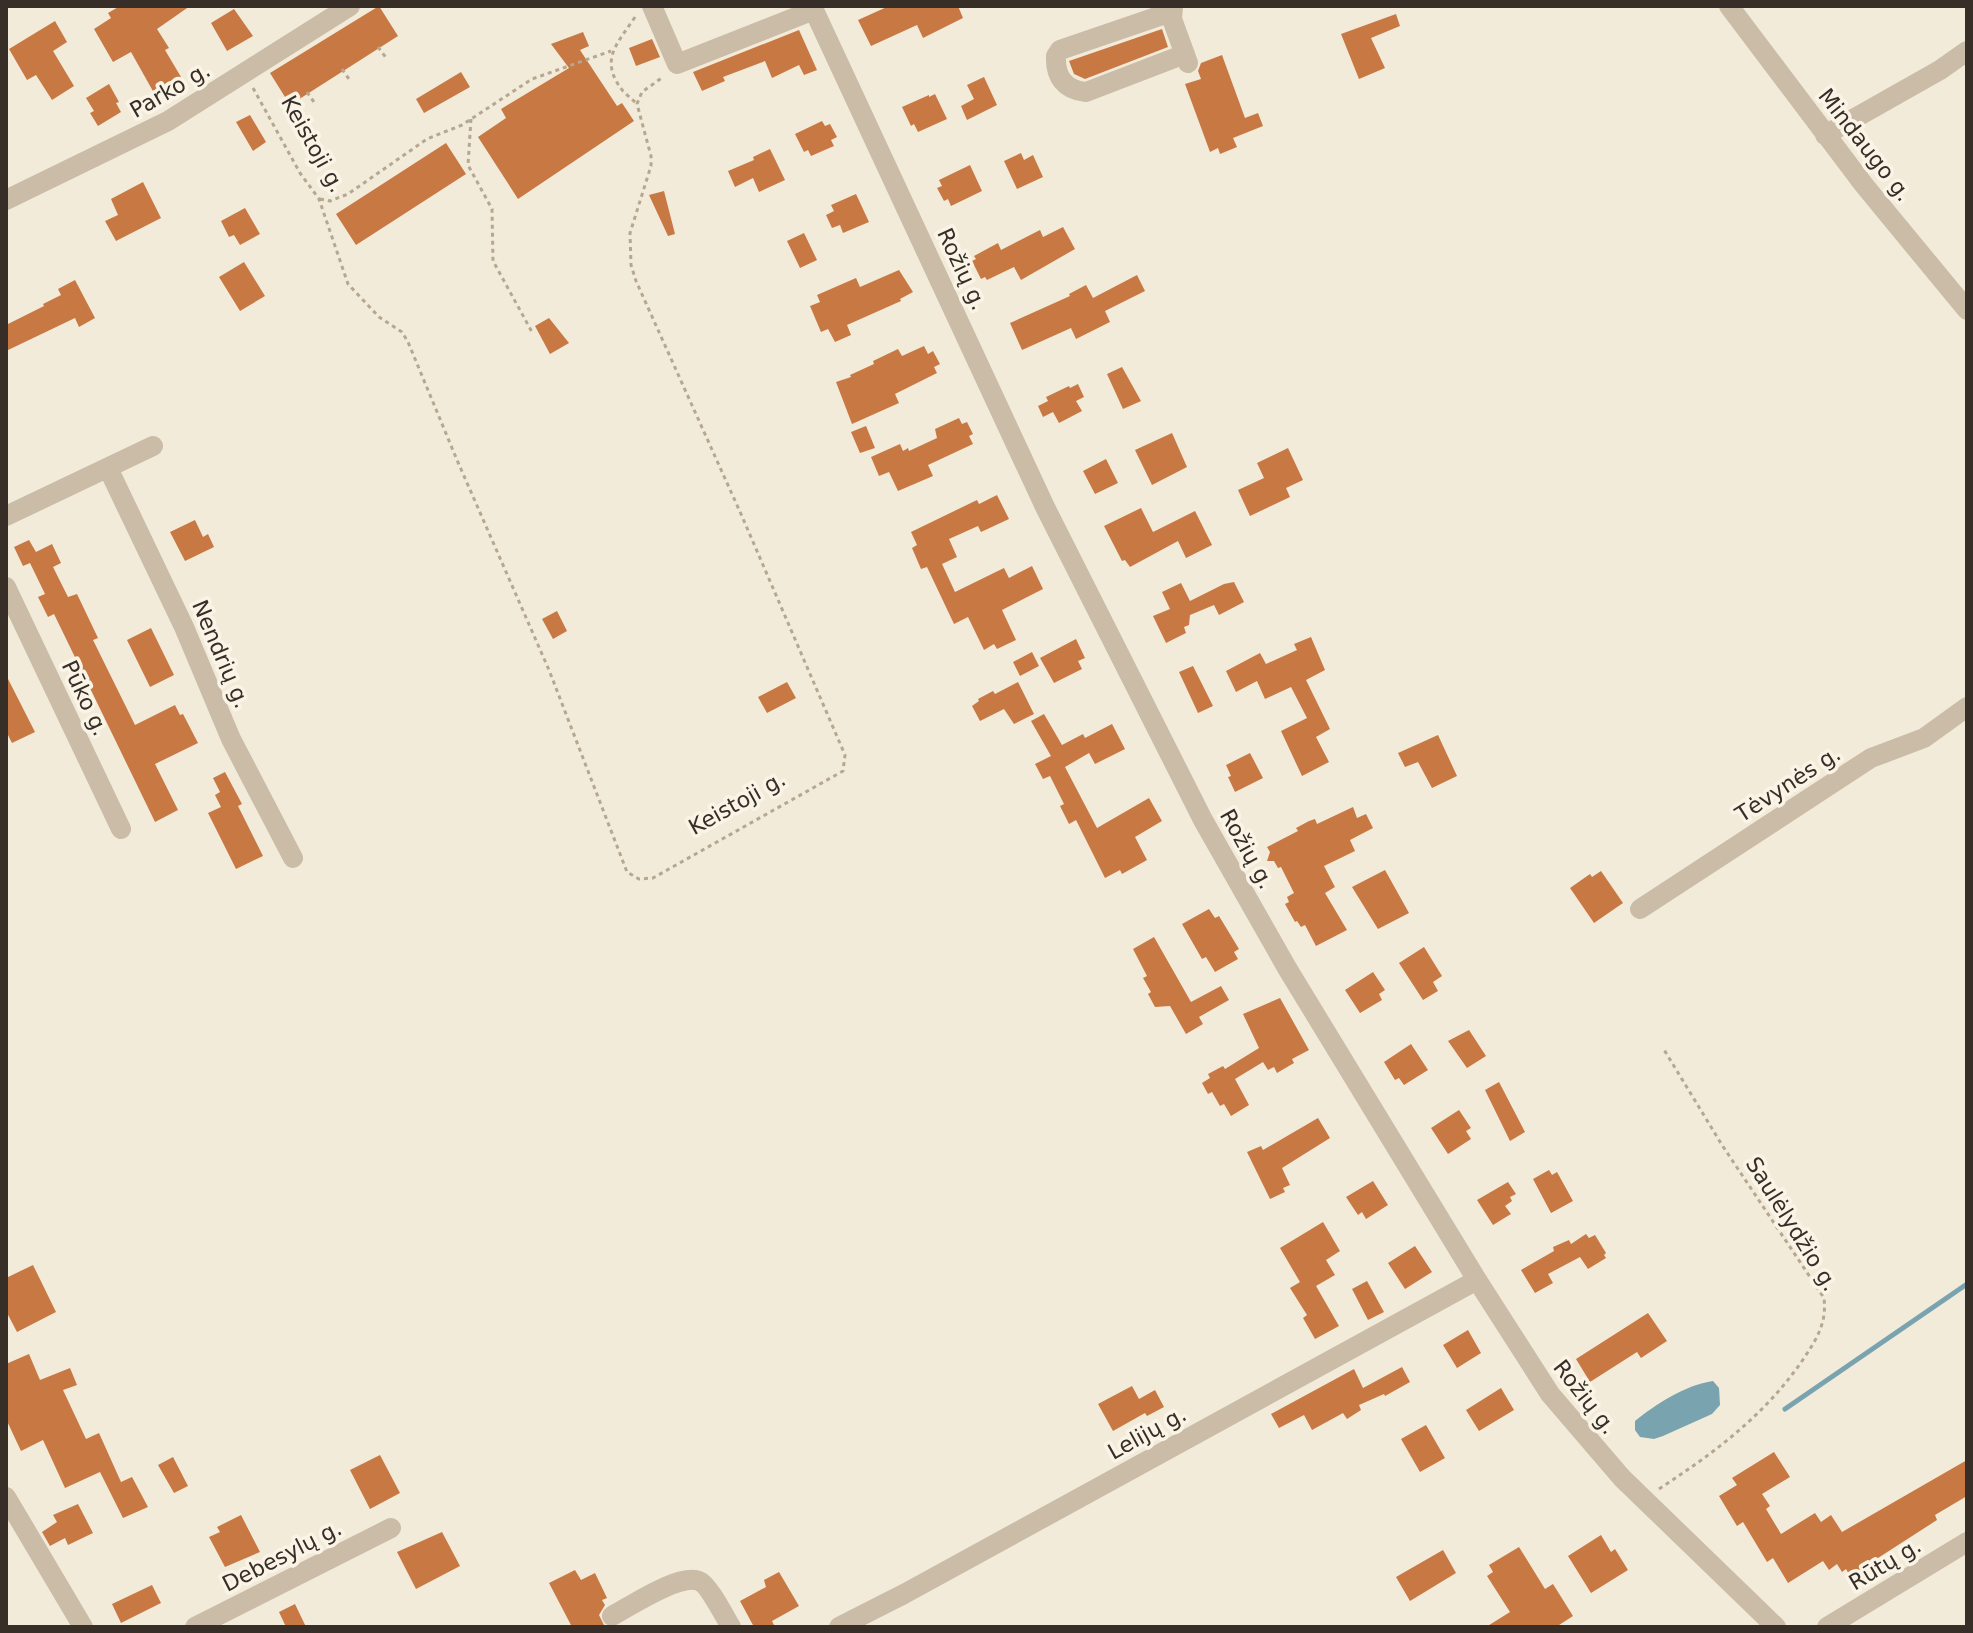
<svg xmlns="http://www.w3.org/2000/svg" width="1973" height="1633" viewBox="0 0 1973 1633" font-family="'DejaVu Sans',sans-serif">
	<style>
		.water { fill: #79a4af }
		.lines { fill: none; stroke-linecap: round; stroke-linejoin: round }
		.stream { stroke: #79a4af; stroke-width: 5 }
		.building { fill: #c87843 }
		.path { stroke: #b6a790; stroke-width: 3; stroke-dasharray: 4 4; stroke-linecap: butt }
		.minor { stroke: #cabca6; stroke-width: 20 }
		.labels { text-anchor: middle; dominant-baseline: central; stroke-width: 7; stroke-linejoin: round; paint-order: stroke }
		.street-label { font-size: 22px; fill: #362e27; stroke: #faf4e7 }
	</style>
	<rect width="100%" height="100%" fill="#f2ebda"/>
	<path class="water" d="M1713,1381L1719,1388L1720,1405L1712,1414L1663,1436L1654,1439L1640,1437L1635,1430V1421C1656,1404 1685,1385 1713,1381Z"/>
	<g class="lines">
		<path class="stream" d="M1785,1409L1967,1284"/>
	</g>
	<path class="building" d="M120,6H190L157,29L169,48L165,50L181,77L154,93L131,52L113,62L94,29L111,18L108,13Z
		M379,6L398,36L290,105L270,73Z
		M889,6H958L963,18L923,38L917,25L871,46L858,20Z
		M234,9L253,36L227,51L211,23Z
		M1396,14L1400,26L1371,38L1385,68L1359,79L1341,34Z
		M55,21L67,42L53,51L74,86L52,100L36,75L27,80L9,49Z
		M1162,29L1168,47L1085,79L1074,74L1069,61Z
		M799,30L817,70L804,75L799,65L772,78L765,61L723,77L725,81L702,91L693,72Z
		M583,32L589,46L580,50L617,106L622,103L634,121L518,199L478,137L506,118L501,109L569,68L551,44Z
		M652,39L660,57L636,66L629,48Z
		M1222,55L1245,118L1258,113L1263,126L1233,138L1237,147L1220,154L1218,148L1210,152L1185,84L1201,79L1198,71L1201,63Z
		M461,72L470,87L424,113L416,99Z
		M984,77L997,105L967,120L961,106L974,99L967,85Z
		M109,84L119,102L116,103L121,112L98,126L90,113L94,111L86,98Z
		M935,94L947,119L918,132L914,124L911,126L902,107L929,95V97Z
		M250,115L266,142L253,151L236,122Z
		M822,121L825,126L830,124L837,137L831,140L834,146L811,156L808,150L804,152L795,134Z
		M446,143L466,174L356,245L336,214Z
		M770,149L785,180L759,192L753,178L735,187L728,171L754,160L753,157Z
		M1021,153L1024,160L1033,155L1043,177L1017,189L1004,161Z
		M970,165L982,191L951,206L948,199L944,201L937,188L942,186L939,180Z
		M143,182L161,218L116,241L105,221L118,215L111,199Z
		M664,191L675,234L668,236L649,195Z
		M856,194L869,222L843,233L840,225L832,228L826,215L834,211L831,205Z
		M245,208L260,234L240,245L234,235L229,237L221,221Z
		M1063,227L1075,249L1021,280L1014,267L987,280L985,277L981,279L972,261L976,259L974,256L998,243L1001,250L1040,230L1043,237Z
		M804,233L817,260L800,268L787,241Z
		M244,262L265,296L240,311L219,277Z
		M899,270L913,292L900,299L901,301L847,325L851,335L835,342L828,329L821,332L810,306L820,302L817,295L856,278L860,287Z
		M1137,275L1145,291L1105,311L1110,322L1076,339L1071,328L1022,350L1010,323L1070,296L1069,294L1086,285L1093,298Z
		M75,280L95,318L79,327L75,318L6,351V325L44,306L43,304L61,295L58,289Z
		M549,318L569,343L550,354L535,326Z
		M924,346L928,354L933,351L940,364L934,367L937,373L895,394L899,403L852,424L836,382L851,377L850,375L874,364L873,361L898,349L902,356Z
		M1122,367L1141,401L1123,409L1107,374Z
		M1078,384L1084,397L1076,401L1082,411L1059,423L1053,412L1043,417L1038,406L1048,401L1046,397L1069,386L1070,388Z
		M959,418L962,424L967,422L973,434L969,436L973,444L928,465L933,476L898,491L889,472L879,476L871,457L900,444L903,451L908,448L909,451L937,438L935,429Z
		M866,426L875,448L860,453L851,432Z
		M1172,433L1187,467L1152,485L1135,450Z
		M1288,448L1303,480L1286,488L1290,497L1250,516L1238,490L1264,478L1257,463Z
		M1106,459L1118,483L1095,494L1083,471Z
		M997,495L1009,519L981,532L978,526L949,539L957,557L942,564L955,592L1004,568L1009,578L1032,566L1043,589L1002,610L1016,640L997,649L994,644L984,650L968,617L954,624L927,567L921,569L912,548L917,545L911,532L977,500L979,504Z
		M1141,508L1153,532L1195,511L1212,545L1186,558L1178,541L1130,567L1125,560L1122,561L1104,526Z
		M195,520L203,537L208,534L214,547L185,561L170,532Z
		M29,540L36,552L52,544L61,563L53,567L68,597L77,594L98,638L93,640L135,725L175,705L180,715L183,714L198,743L155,764L178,810L155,822L54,614L48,617L38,597L45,594L30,563L23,566L14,547Z
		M1234,582L1244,602L1219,615L1214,605L1190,615L1189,625L1184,627L1186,633L1166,643L1153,616L1170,609L1162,592L1181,583L1190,601L1224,584Z
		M557,611L567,631L553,639L542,619Z
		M151,628L174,675L150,687L127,640Z
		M1311,637L1325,670L1306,680L1330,729L1316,737L1329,762L1302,776L1281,731L1307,718L1291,687L1265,699L1257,681L1236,692L1226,671L1260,653L1266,664L1297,650L1294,644Z
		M1076,639L1085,658L1078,661L1082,669L1054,683L1040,658Z
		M1032,652L1039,666L1020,676L1013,662Z
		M1193,666L1213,706L1198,713L1179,672Z
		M6,675L35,732L12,743L6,731Z
		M787,682L796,698L767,713L758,697Z
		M1018,682L1034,714L1014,724L1004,709L980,721L972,706L979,701L978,699L993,691L995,694Z
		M1044,714L1062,745L1083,734L1085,738L1112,724L1125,749L1095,764L1089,753L1065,767L1097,828L1149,798L1162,821L1135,837L1147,860L1122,874L1120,870L1105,878L1076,820L1069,824L1060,806L1064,804L1050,776L1043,779L1035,764L1051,756L1031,721Z
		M1438,735L1457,776L1432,788L1418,762L1405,767L1398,753Z
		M1250,753L1263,778L1235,792L1228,777L1231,776L1226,765Z
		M225,772L242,804L238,806L263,856L236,869L208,813L221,807L215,795L220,792L213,778Z
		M1353,807L1357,818L1366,814L1373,828L1350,840L1355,851L1324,866L1335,887L1325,893L1347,930L1316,946L1305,925L1301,927L1297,921L1295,922L1285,904L1289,902L1287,897L1294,893L1281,867L1278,868L1274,861H1267L1270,852L1267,847L1298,831L1296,828L1309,821L1315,819L1317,824Z
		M1385,870L1409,913L1378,929L1352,887Z
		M1601,871L1623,903L1594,923L1570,888L1590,874L1592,877Z
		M1209,909L1215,918L1219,916L1239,949L1234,952L1238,959L1215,972L1206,957L1202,959L1182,924Z
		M1154,937L1191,1002L1221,986L1229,1000L1199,1017L1203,1024L1186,1034L1170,1006L1155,1007L1148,994L1151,992L1143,978L1147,976L1133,949Z
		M1424,947L1442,976L1433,982L1438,991L1423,1000L1399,963Z
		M1373,972L1385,990L1379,994L1382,1000L1360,1013L1345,990Z
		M1280,998L1309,1050L1292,1059L1294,1063L1277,1073L1274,1067L1268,1070L1263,1062L1235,1079L1249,1105L1231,1116L1224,1104L1220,1106L1212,1092L1208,1094L1202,1083L1210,1078L1208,1074L1223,1066L1225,1069L1259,1048L1243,1014Z
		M1469,1030L1486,1056L1467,1068L1448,1041Z
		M1411,1044L1428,1070L1404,1085L1399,1078L1395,1080L1384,1062Z
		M1499,1082L1525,1132L1510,1141L1485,1090Z
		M1459,1110L1471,1128L1466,1131L1471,1139L1448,1154L1431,1128Z
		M1318,1118L1330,1138L1282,1168L1290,1185L1283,1188L1285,1192L1270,1199L1247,1152L1261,1146L1263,1150Z
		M1549,1170L1552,1175L1557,1172L1573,1201L1551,1213L1533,1179Z
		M1373,1181L1388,1205L1366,1219L1362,1212L1358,1215L1346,1197Z
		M1508,1182L1516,1194L1510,1197L1512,1201L1505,1206L1511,1214L1493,1225L1477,1200Z
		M1323,1222L1340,1251L1326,1260L1335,1275L1316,1286L1339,1326L1315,1339L1303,1318L1307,1315L1290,1288L1300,1282L1280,1248Z
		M1586,1234L1589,1238L1595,1235L1606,1253L1604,1255L1606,1258L1588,1269L1580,1257L1548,1274L1553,1283L1535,1293L1521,1270L1554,1251L1553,1247L1569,1240L1571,1244Z
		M1415,1246L1432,1272L1405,1289L1388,1263Z
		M33,1265L56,1312L17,1332L6,1311V1278Z
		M1367,1281L1384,1312L1368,1320L1352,1289Z
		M1648,1313L1667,1341L1641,1358L1637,1352L1590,1382L1576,1359Z
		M1468,1330L1481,1353L1457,1368L1443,1345Z
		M29,1354L40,1380L70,1368L77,1385L63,1390L86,1439L99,1433L121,1482L132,1477L148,1507L123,1518L100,1472L65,1488L43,1440L21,1451L6,1419V1364Z
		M1402,1367L1410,1382L1385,1396L1384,1394L1359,1405L1361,1410L1347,1419L1343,1413L1312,1430L1304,1415L1279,1428L1271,1414L1354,1369L1363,1388Z
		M1132,1386L1139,1399L1155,1390L1164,1407L1147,1416L1145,1413L1113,1431L1098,1404Z
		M1501,1388L1514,1410L1479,1431L1466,1410Z
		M1426,1425L1445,1458L1420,1472L1401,1439Z
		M1774,1452L1790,1477L1762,1494L1770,1506L1766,1509L1781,1534L1815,1513L1821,1522L1831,1515L1842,1532L1967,1460V1496L1935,1515L1937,1520L1850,1576L1846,1569L1842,1572L1837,1564L1829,1570L1823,1561L1788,1583L1773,1558L1767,1562L1743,1522L1737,1526L1719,1496L1737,1485L1732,1478Z
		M380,1455L400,1493L370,1509L350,1470Z
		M173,1457L188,1486L174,1493L158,1465Z
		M78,1504L93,1533L68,1545L65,1538L50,1546L42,1532L57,1522L53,1515Z
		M241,1515L260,1552L225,1567L209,1537L220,1532L217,1527Z
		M442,1532L460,1566L416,1589L397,1552Z
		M1601,1535L1611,1552L1615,1549L1628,1570L1591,1593L1568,1556Z
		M1519,1547L1545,1589L1553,1584L1573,1616L1556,1627H1486L1510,1612L1487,1576L1493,1572L1489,1565Z
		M1443,1550L1456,1573L1410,1601L1396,1577Z
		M575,1570L581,1580L595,1573L607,1598L602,1600L605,1605L599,1615L605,1627H572L549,1583Z
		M779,1572L799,1606L772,1621L775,1627H754L740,1601L766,1587L764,1580Z
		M152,1585L161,1603L121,1623L112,1604Z
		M295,1604L306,1627H286L279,1612Z"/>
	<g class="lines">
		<path class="path" d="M635,17C618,43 598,60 623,91C627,95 632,99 637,104
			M378,47L387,59
			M342,69L351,82
			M253,88L300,173L319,199L348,284L379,317L402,332L408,342L457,460L549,670L627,872L639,879L653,878L843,771L845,755L741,514L636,281L631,265L630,233L651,166V156L637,104L642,92L663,77
			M307,92L316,105
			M471,119L468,165L492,209L493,261L532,332
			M320,199L330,201L348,194L427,139L462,125L532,79L611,51
			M1659,1489C1714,1453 1764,1416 1802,1361C1816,1340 1827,1324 1824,1298L1722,1145L1663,1048"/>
		<path class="minor" d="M652,6L677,64L814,10
			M812,6L1045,507L1203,820L1287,968L1477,1280L1550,1394L1622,1478L1776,1627
			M1173,6L1172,19L1188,63
			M1729,6L1864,185L1967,310
			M1171,12L1060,50L1056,56C1055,77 1065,90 1086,92L1185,54
			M1825,135L1940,70L1967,51
			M6,200L168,121L350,6
			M108,468L184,627L231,739L293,858
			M6,516L153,446
			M6,587L121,829
			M1640,909L1871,758L1924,738L1967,707
			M6,1497L83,1627
			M612,1616C631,1606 679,1573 699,1581C708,1584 725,1617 731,1627
			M195,1627L391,1528
			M839,1627L904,1594L1477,1280
			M1827,1627L1967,1542"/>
	</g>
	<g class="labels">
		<g class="street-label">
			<text transform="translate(170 90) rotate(-30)">Parko g.</text>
			<text transform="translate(313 144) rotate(61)">Keistoji g.</text>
			<text transform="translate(1865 145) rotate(52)">Mindaugo g.</text>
			<text transform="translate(962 269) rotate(65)">Rožių g.</text>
			<text transform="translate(221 654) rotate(67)">Nendrių g.</text>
			<text transform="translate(85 698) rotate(65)">Pūko g.</text>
			<text transform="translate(1788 784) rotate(-33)">Tėvynės g.</text>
			<text transform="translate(737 803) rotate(-29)">Keistoji g.</text>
			<text transform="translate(1247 849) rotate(61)">Rožių g.</text>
			<text transform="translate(1792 1224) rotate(58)">Saulėlydžio g.</text>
			<text transform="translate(1585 1397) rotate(52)">Rožių g.</text>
			<text transform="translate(1147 1433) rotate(-29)">Lelijų g.</text>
			<text transform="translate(282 1556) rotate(-27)">Debesylų g.</text>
			<text transform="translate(1885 1564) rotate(-31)">Rūtų g.</text>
		</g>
	</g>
	<rect width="1973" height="1633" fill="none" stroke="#362e27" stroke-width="16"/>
</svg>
